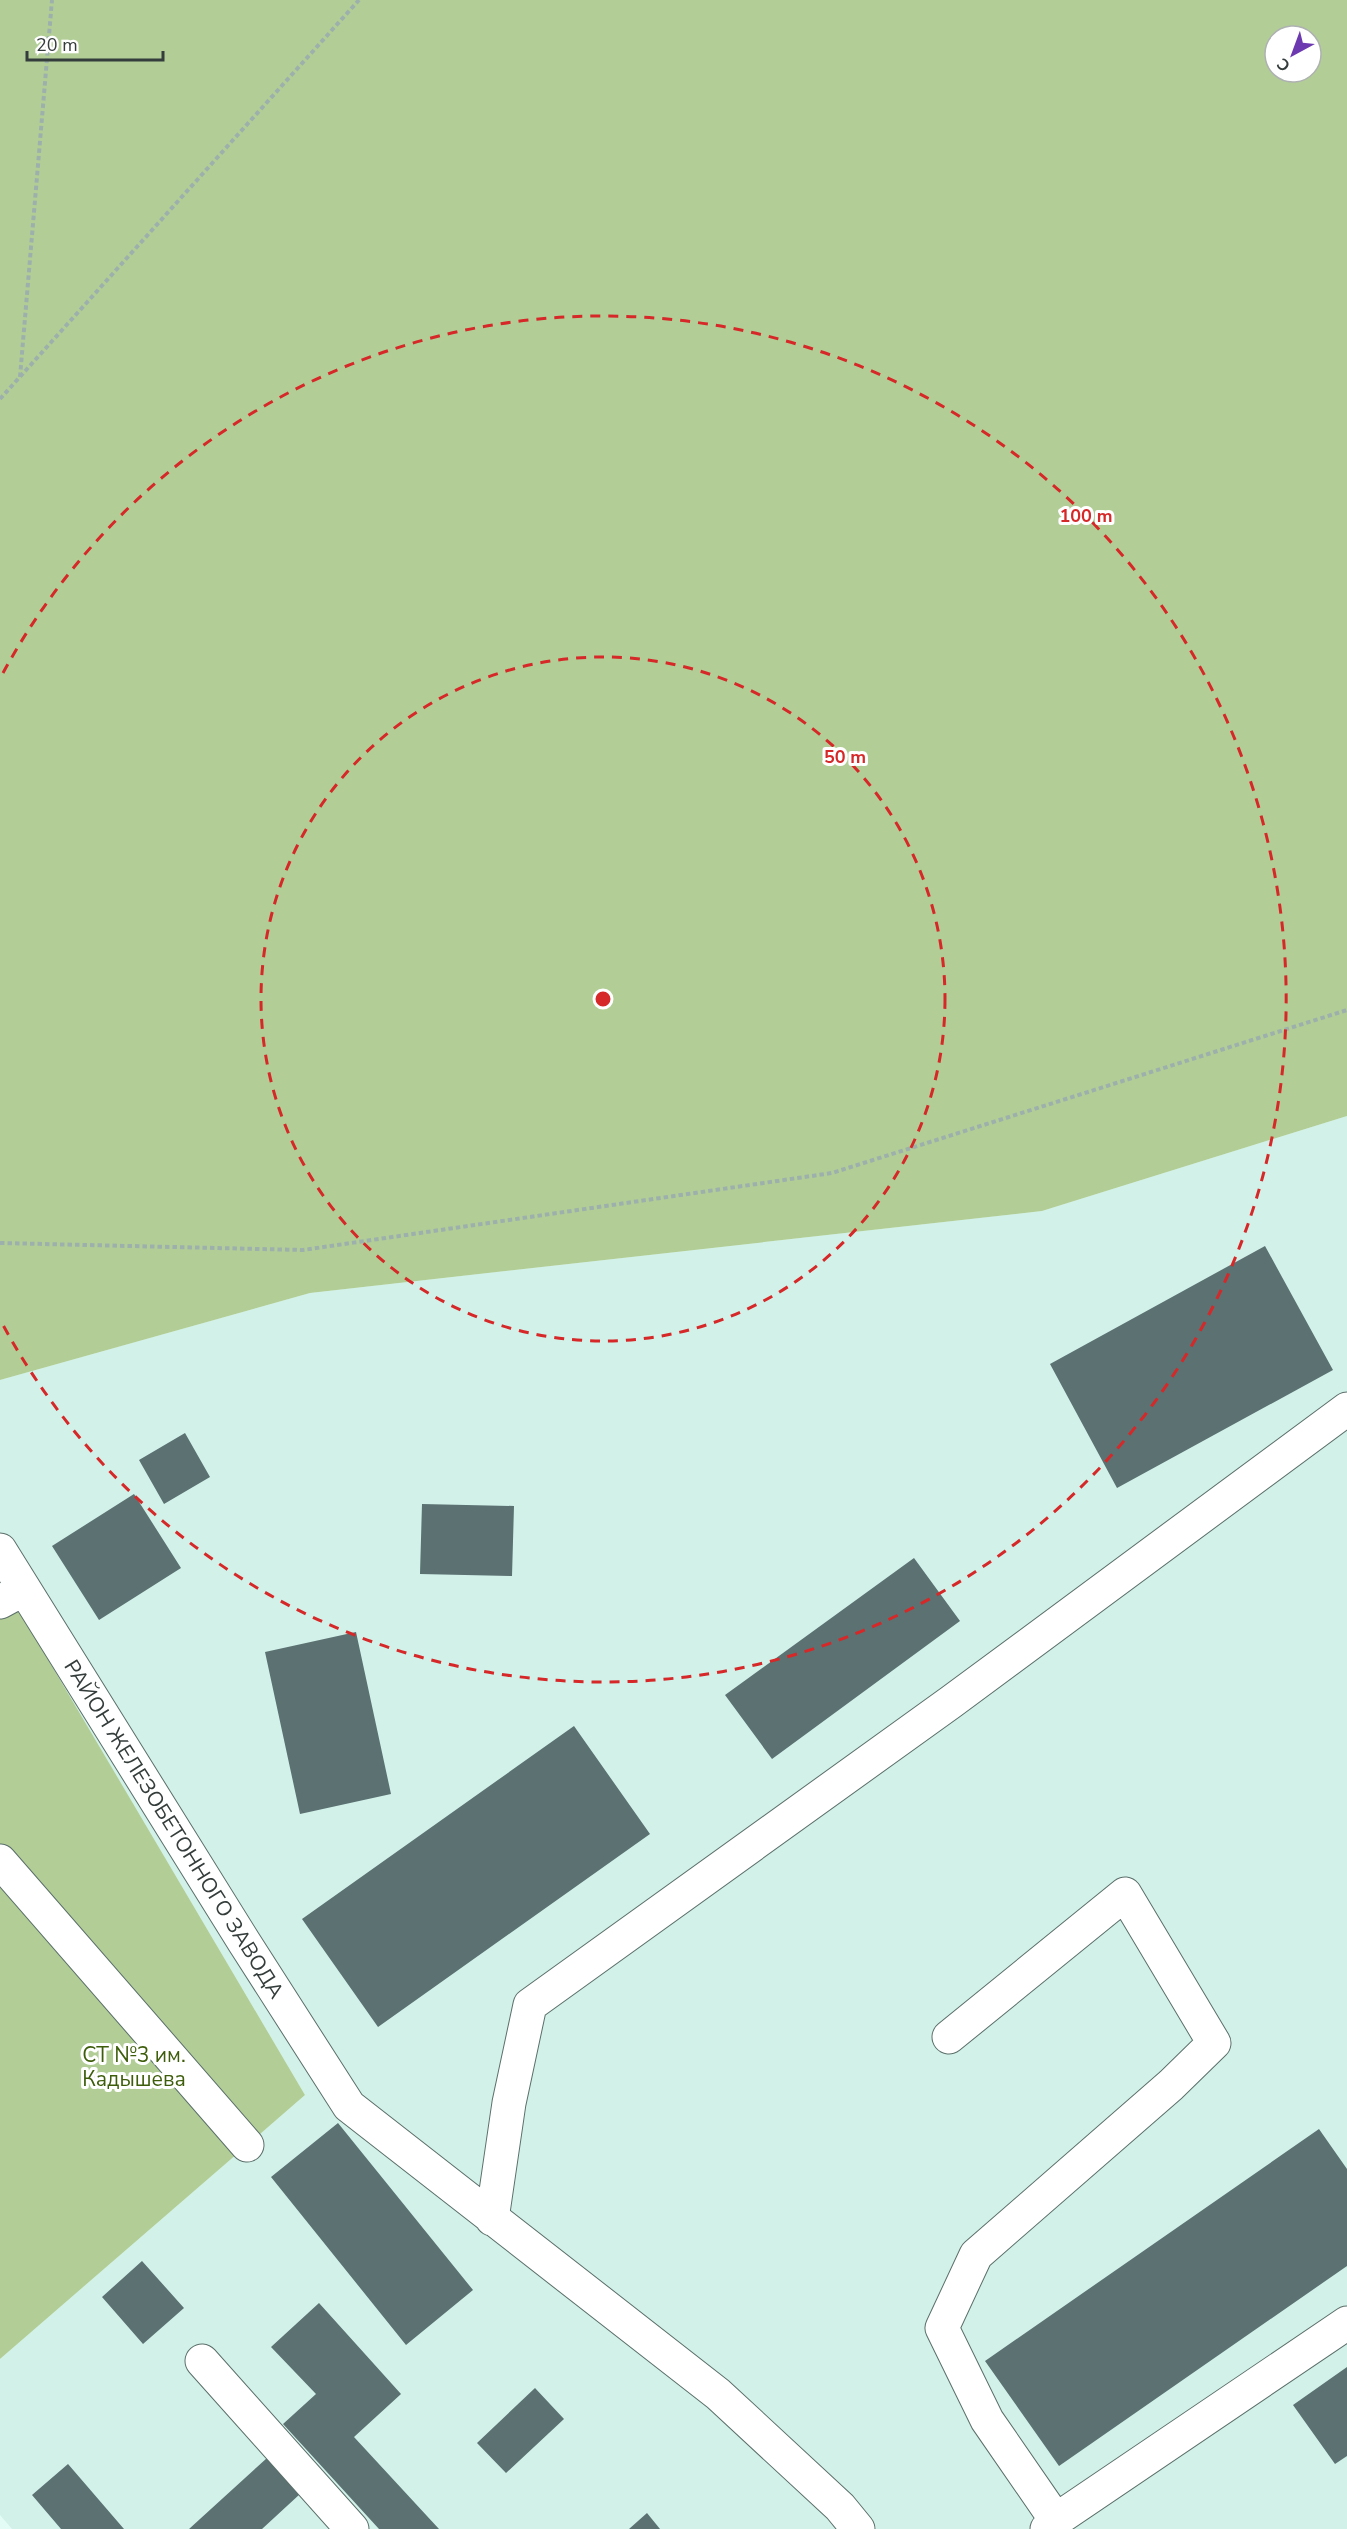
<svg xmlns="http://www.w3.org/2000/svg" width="1347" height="2529" viewBox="0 0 1347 2529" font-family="'Nunito Sans',sans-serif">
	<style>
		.built { fill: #d2f1e9 }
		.green { fill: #b2ce96; fill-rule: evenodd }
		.building { fill: #5b7172 }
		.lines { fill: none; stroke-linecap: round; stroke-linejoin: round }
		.minor-casing { stroke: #5b6f6a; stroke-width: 35 }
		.path { stroke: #9eb0ac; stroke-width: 4; stroke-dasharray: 4.5 3; stroke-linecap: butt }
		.minor { stroke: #fff; stroke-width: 33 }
		.ring { fill: none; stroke: #d62828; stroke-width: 3; stroke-dasharray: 10 8 }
		.labels { text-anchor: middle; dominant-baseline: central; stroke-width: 6; stroke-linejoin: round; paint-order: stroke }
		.street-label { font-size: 21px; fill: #343d3b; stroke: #fff }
		.park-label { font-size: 21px; fill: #3d5d0a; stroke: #fff }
		.centre { fill: #d62828; stroke: #fff; stroke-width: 3 }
		.ring-label { font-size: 18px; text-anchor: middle; font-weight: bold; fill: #d62828; stroke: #fff; stroke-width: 6; stroke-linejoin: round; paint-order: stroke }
	</style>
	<rect width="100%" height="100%" fill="#e4fcf6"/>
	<path class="built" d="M1347,1116V2529H12L0,2515V2359L305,2095L0,1578V1380L310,1293L1042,1211Z"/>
	<path class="green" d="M0,0H1347V1116L1042,1211L310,1293L0,1380ZM1275,36H1311V72H1275Z
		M0,1578L305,2095L0,2359Z"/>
	<path class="building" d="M1265,1246L1333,1370L1117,1488L1050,1364Z
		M185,1433L210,1477L164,1504L139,1460Z
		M134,1494L181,1568L99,1620L52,1546Z
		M422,1504L514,1506L512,1576L420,1574Z
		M914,1558L960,1621L772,1759L725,1695Z
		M356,1632L391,1794L300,1814L265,1652Z
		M574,1726L650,1834L378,2027L302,1919Z
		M338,2123L473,2290L406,2345L271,2177Z
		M1319,2129L1347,2169V2266L1059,2466L985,2361Z
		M142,2261L184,2308L143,2344L102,2297Z
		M319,2303L401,2394L354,2437L439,2529H379L283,2424L316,2394L271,2347Z
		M1347,2367V2456L1335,2464L1293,2405Z
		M535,2388L564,2419L506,2473L477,2443Z
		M267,2458L300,2494L262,2529H189Z
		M68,2464L124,2529H61L32,2495Z
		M647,2513L660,2529H629Z"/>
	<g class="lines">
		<g class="minor-casing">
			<path id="minor" d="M0,1550L244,1942L349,2106L718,2394L840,2507L858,2529
				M0,1602L24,1589
				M0,1861L247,2145
				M949,2037L1125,1894L1214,2043L1171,2085L976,2255L942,2328L987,2420L1056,2520
				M492,2219L509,2103L530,2005L951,1702L1347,1409
				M202,2361L352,2529
				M1047,2529L1056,2520L1347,2323"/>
		</g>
		<path class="path" d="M20,377L52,0
			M0,399L359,0
			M0,1243L303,1250L832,1173L1347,1010"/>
		<use href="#minor" class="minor"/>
	</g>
	<g class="ring">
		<circle cx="603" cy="999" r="342"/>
		<path d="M3 673A683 683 0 1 1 3 1325"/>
	</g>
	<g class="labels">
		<g class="street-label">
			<text transform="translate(174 1829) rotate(58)">РАЙОН ЖЕЛЕЗОБЕТОННОГО ЗАВОДА</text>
		</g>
		<g class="park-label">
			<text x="134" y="2055">СТ №3 им.<tspan x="134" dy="24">Кадышева</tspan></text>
		</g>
	</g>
	<circle cx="603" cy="999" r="9" class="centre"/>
	<g class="ring-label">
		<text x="1086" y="522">100 m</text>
		<text x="845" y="763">50 m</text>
	</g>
	<g transform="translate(1293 54) rotate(221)"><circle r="28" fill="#ffffff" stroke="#aeb1b1" stroke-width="1.5"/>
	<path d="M0-4.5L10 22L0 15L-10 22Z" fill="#6d39b0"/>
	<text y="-9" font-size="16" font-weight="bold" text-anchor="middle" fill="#343d3b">С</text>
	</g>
	<path d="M27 51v9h136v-9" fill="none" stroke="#343d3b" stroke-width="3"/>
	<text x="36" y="51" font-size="18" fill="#343d3b" stroke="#ffffff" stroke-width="4.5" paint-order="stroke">20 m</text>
</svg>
